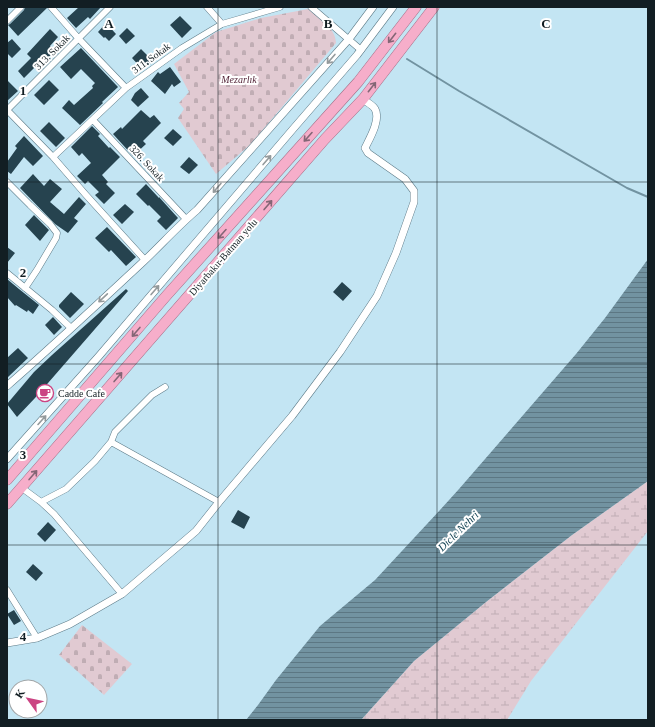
<svg xmlns="http://www.w3.org/2000/svg" width="655" height="727" viewBox="0 0 655 727" font-family="Georgia,serif">
	<style>
		.wetland { fill: url(#wetland-marsh) }
		.cemetery { fill: url(#cemetery-stones) }
		.water { fill: url(#water-rules) }
		.lines { fill: none; stroke-linecap: round; stroke-linejoin: round }
		.stream { stroke: #7293a1; stroke-width: 2 }
		.building { fill: #26434f }
		.minor-casing { stroke: #5d7b88; stroke-width: 7 }
		.tertiary-casing { stroke: #5d7b88; stroke-width: 8 }
		.trunk-casing { stroke: #a46e86; stroke-width: 11 }
		.minor { stroke: #fff; stroke-width: 6 }
		.tertiary { stroke: #fff; stroke-width: 7 }
		.trunk { stroke: #f6aeca; stroke-width: 10 }
		.oneway { stroke: #846676 }
		.oneway2 { stroke: #949a9c }
		.grid { fill: none; stroke: #121e23; stroke-width: 1; stroke-opacity: 0.55 }
		.labels { text-anchor: middle; dominant-baseline: central; stroke-width: 4; stroke-linejoin: round; paint-order: stroke }
		.street-label { font-size: 10px; fill: #121e23; stroke: #fff }
		.park-label { font-size: 10px; font-style: italic; fill: #57293c; stroke: #fff }
		.poi-label { font-size: 10px; fill: #121e23; stroke: #fff; text-anchor: start }
		.water-label { font-size: 11px; font-style: italic; fill: #124253; stroke: #fff }
		.grid-label { font-size: 13px; text-anchor: middle; font-weight: bold; fill: #121e23; stroke: #fff; stroke-width: 4; stroke-linejoin: round; paint-order: stroke }
	</style>
	<defs>
		<pattern id="wetland-marsh" width="20" height="14" patternUnits="userSpaceOnUse"><rect width="20" height="14" fill="#e1cad2"/><path d="M1 5h8M5 5V1M11 12h8M15 12V8" fill="none" stroke="#c0adb4"/></pattern>
		<pattern id="cemetery-stones" width="16" height="16" patternUnits="userSpaceOnUse"><rect width="16" height="16" fill="#e1cad2"/><path d="M2 7V4a2 2 0 0 1 4 0v3zM10 15v-3a2 2 0 0 1 4 0v3z" fill="#c0adb4"/></pattern>
		<pattern id="water-rules" width="6" height="5" patternUnits="userSpaceOnUse"><rect width="6" height="5" fill="#7293a1"/><path d="M0 2.5h6" fill="none" stroke="#5c7783"/></pattern>
	</defs>
	<rect width="100%" height="100%" fill="#c3e5f3"/>
	<path class="wetland" d="M648,481V531L531,681L507,720H361L414,661L486,602L572,535Z"/>
	<path class="cemetery" d="M308,9C318,17 336,28 336,43L250,145L216,174L178,118L184,109L179,103L189,92L174,64L216,32L261,18Z
		M82,625L132,664L104,695L59,655Z"/>
	<path class="water" d="M648,259V481L572,535L486,602L414,661L361,720H246L258,705L276,680L320,626L375,580L440,510L459,489L576,354L605,318Z"/>
	<g class="lines">
		<path class="stream" d="M407,59L459,91L627,188L648,197"/>
	</g>
	<path class="building" d="M25,7H47V8L18,36L8,25L10,24L24,10Z
		M79,7H101L90,19L88,17L76,28L67,18Z
		M180,16L192,28L182,38L170,25Z
		M106,23L116,34L109,41L105,37L104,38L98,32Z
		M127,28L135,36L126,44L119,36Z
		M50,29L58,37L50,46L54,52L39,68L37,65L24,78L18,71L31,58L27,54Z
		M12,39L21,49L12,58L7,53V43Z
		M81,48L118,87L102,102L103,103L80,125L62,108L69,100L74,105L93,88L92,86L95,83L81,69L71,79L60,67Z
		M141,49L153,61L143,70L132,58Z
		M170,67L181,82L174,87L172,84L165,94L151,81L158,72L160,74Z
		M7,80L18,91L7,101Z
		M49,80L59,90L44,105L34,95Z
		M141,88L149,97L138,107L131,100L135,93Z
		M141,110L150,118L154,115L161,123L143,141L146,144L133,156L113,134L121,127L122,129Z
		M49,122L65,138L56,147L40,131Z
		M92,126L100,134L98,136L109,148L110,147L120,157L102,175L108,182L106,184L115,193L104,204L95,195L99,192L88,181L85,184L77,176L91,163L82,153L79,156L71,147Z
		M173,129L182,137L173,146L164,138Z
		M24,136L43,156L33,166L24,157L11,174L7,171V162L17,148L15,146Z
		M189,157L198,165L189,174L180,167Z
		M33,174L44,186L50,179L62,189L50,202L64,214L79,197L86,204L74,218L78,221L68,233L55,224L20,188Z
		M146,184L159,198V197L178,218L166,230L157,221L161,217L149,205L148,206L136,194Z
		M125,204L134,212L122,224L113,215Z
		M34,215L49,230L40,241L25,225Z
		M107,227L136,257L126,266L111,250L109,252L95,238Z
		M7,247L15,253L7,263Z
		M7,279L19,289L39,305L33,314L28,310L27,312L16,305L15,306L7,297Z
		M342,282L352,291L343,301L333,292Z
		M126,289L128,291L35,398L17,417L7,404L34,372L52,355Z
		M71,292L84,304L70,318L59,307V305Z
		M53,317L62,327L54,335L45,325Z
		M18,348L28,358L7,378V358Z
		M238,510L250,517L244,529L231,522Z
		M48,522L56,530L45,542L37,534Z
		M33,564L43,573L36,581L26,572Z
		M14,610L21,621L14,625L7,614Z"/>
	<g class="lines">
		<g class="minor-casing">
			<path id="minor" d="M51,7L79,39L126,88
				M207,7L222,24
				M311,7L361,50
				M7,21L21,7
				M7,110L53,157L86,195L145,260
				M7,110L110,7
				M93,120L186,219
				M53,157L126,88L182,48L222,24L280,7
				M7,182L30,205L50,224L57,233L56,238L37,270L25,288
				M7,273L52,310L71,328
				M111,442L219,502
				M22,488L41,502L66,489L95,461L111,442L115,432L152,395L165,387
				M41,502L54,514L122,594
				M7,590L37,638"/>
		</g>
		<g class="tertiary-casing">
			<path id="tertiary" d="M7,386C54,345 99,303 144,261C162,244 178,226 197,210L349,39L373,7
				M7,459L99,356L293,129L357,55L393,7
				M7,643L37,638L70,624L122,594L196,531L219,502L292,416L340,352L377,296L396,253L414,202V191L405,179L368,153L365,148C370,138 381,119 375,109C373,105 366,102 363,99"/>
		</g>
		<g class="trunk-casing">
			<path id="trunk" d="M7,480L167,295L358,82L416,7
				M7,504L325,139L363,99L434,7"/>
		</g>
		<use href="#minor" class="minor"/>
		<use href="#tertiary" class="tertiary"/>
		<use href="#trunk" class="trunk"/>
	</g>
	<defs><path id="oneway-shaft" d="M-6 0H5M1.5-3L5.5 0L1.5 3" fill="none" stroke-width="1.6" stroke-linecap="round" stroke-linejoin="round"/></defs>
	<g class="oneway">
		<use href="#oneway-shaft" transform="translate(392 38) rotate(128)"/>
		<use href="#oneway-shaft" transform="translate(372 87) rotate(-52)"/>
		<use href="#oneway-shaft" transform="translate(308 137) rotate(132)"/>
		<use href="#oneway-shaft" transform="translate(268 205) rotate(-49)"/>
		<use href="#oneway-shaft" transform="translate(222 234) rotate(132)"/>
		<use href="#oneway-shaft" transform="translate(136 332) rotate(131)"/>
		<use href="#oneway-shaft" transform="translate(118 377) rotate(-49)"/>
		<use href="#oneway-shaft" transform="translate(33 475) rotate(-49)"/>
	</g>
	<g class="oneway2">
		<use href="#oneway-shaft" transform="translate(331 59) rotate(131)"/>
		<use href="#oneway-shaft" transform="translate(267 160) rotate(-49)"/>
		<use href="#oneway-shaft" transform="translate(217 188) rotate(131)"/>
		<use href="#oneway-shaft" transform="translate(155 290) rotate(-49)"/>
		<use href="#oneway-shaft" transform="translate(103 298) rotate(137)"/>
		<use href="#oneway-shaft" transform="translate(42 420) rotate(-48)"/>
	</g>
	<path class="grid" d="M218,7V720M437,7V720M7,182H648M7,364H648M7,545H648"/>
	<defs>
		<g id="cafe-ring" transform="scale(0.9)"><circle r="9.5" fill="#fff" stroke="#cb4483" stroke-width="1.5"/><path d="M-5.5-4.5H6V0H3Q3 3.5 0 3.5H-2.5Q-5.5 3.5-5.5 0ZM3-3.2v2h1.7v-2ZM-6 4.5H4V6H-6Z" fill="#cb4483"/></g>
	</defs>
	<g fill-rule="evenodd">
		<use href="#cafe-ring" x="45" y="393"/>
	</g>
	<g class="labels">
		<g class="street-label">
			<text transform="translate(52 52) rotate(-45)">313. Sokak</text>
			<text transform="translate(151 58) rotate(-36)">311. Sokak</text>
			<text transform="translate(147 163) rotate(47)">326. Sokak</text>
			<text transform="translate(223 257) rotate(-49)">Diyarbakır-Batman yolu</text>
		</g>
		<g class="park-label">
			<text x="239" y="79">Mezarlık</text>
		</g>
		<g class="poi-label">
			<text x="58" y="393">Cadde Cafe</text>
		</g>
		<g class="water-label">
			<text transform="translate(458 531) rotate(-44)">Dicle Nehri</text>
		</g>
	</g>
	<g class="grid-label">
		<text x="109" y="28">A</text>
		<text x="328" y="28">B</text>
		<text x="546" y="28">C</text>
		<text x="23" y="95">1</text>
		<text x="23" y="277">2</text>
		<text x="23" y="459">3</text>
		<text x="23" y="641">4</text>
	</g>
	<rect width="655" height="727" fill="none" stroke="#121e23" stroke-width="16"/>
	<g transform="translate(28 699) rotate(303)"><circle r="19" fill="#ffffff" stroke="#a0a5a7"/>
	<path d="M0-3L7 15L0 10L-7 15Z" fill="#cb4483"/>
	<text y="-6" font-size="11" font-weight="bold" text-anchor="middle" fill="#121e23">K</text>
	</g>
</svg>
